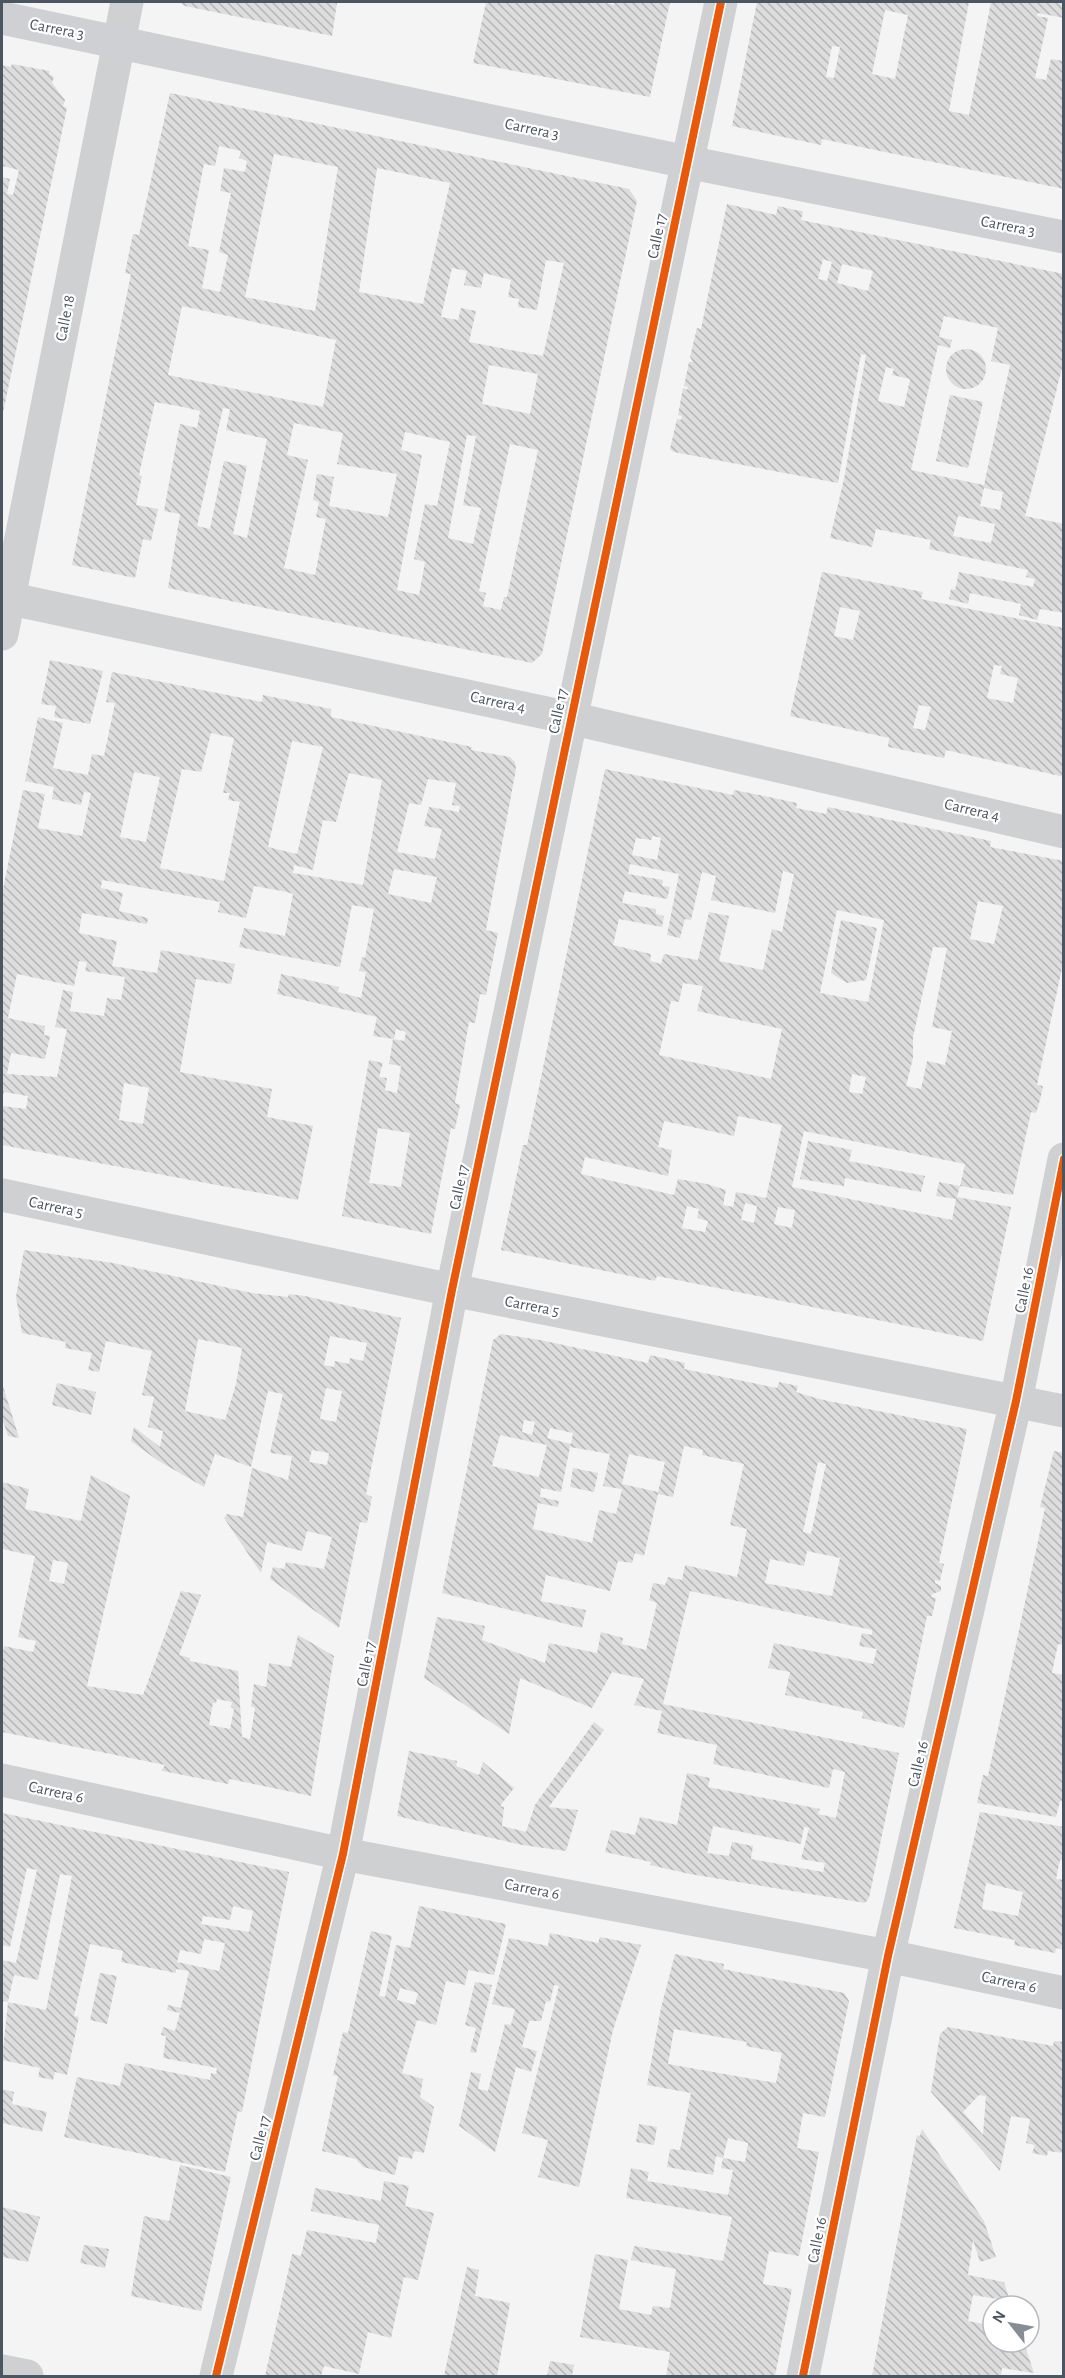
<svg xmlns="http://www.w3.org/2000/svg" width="1065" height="2378" viewBox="0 0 1065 2378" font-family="'Alegreya Sans',sans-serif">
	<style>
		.building { fill: url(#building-back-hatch); fill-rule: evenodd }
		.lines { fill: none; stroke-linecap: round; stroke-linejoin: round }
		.minor { stroke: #ced0d2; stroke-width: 33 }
		.secondary { stroke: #ced0d4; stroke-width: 33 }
		.cycleway-casing { stroke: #fff; stroke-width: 11 }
		.cycleway { stroke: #e8590c; stroke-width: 8 }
		.labels { text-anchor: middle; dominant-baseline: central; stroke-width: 4.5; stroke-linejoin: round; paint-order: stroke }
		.street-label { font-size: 16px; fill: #4a5661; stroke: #fff }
	</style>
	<defs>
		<pattern id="building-back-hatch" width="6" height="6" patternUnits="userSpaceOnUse" patternTransform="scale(1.5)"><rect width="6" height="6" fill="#ddddde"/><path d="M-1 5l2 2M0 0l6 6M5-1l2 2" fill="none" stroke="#b5b6b7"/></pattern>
	</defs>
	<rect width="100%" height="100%" fill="#f4f4f4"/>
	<path class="building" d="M179,2H331L337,3L332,36L185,6Z
		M486,2H603L614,5V2H670L650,97L473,63Z
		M757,2H969L949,111L969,115L991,2H1064V18L1038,13L1037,16L1048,18L1035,78L1046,80L1051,59L1064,61V189L822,139L821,145L732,126ZM885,10L908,15L895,79L872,74ZM832,46L840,47L834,78L826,77Z
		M12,64L50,71L49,74L54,77L52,83L65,100L63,106L67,108L3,413L2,177L10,179L7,194L13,195L19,170L2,166V65L11,67Z
		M170,93L629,189L637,201L542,654L532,663L168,588L180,514L164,511L169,483L180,424L197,428L200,411L183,407L155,402L139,475L142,476L136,505L158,509L151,541L143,539L135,578L72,565L131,274L125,273L129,253L133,234L139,235ZM219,146L241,151L239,158L247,161L245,172L224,168L220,191L231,193L219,252L228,255L220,292L202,288L209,250L188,246L204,164L215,166ZM274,154L338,167L315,311L245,297ZM377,168L450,183L423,304L359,292ZM546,260L564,263L543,356L469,342L476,311L461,308L458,320L441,317L452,268L467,271L464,285L481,288L484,273L511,280L508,297L519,299L518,307L537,310ZM182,306L336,340L323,407L168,375ZM489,365L538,374L530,414L482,404ZM223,408L230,409L226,430L267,439L247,538L233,534L247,466L224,461L210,529L197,526ZM294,423L343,433L337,464L397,474L388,517L329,506L334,477L317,474L313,500L319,502L316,517L326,519L315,575L284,568L308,460L287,455ZM405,432L450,442L437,506L425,504L414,559L425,562L419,595L397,590L422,455L401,450ZM467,435L476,436L463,505L481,508L473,544L448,538ZM510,444L538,450L507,597H504L501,610L483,606L486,593L479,591Z
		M727,204L776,215L778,206L795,210L803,211L801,220L1064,274V360L1025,516L1064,524V613L1040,609L1037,620L1019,615L1021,604L970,593L968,604L949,599L951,589L955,590L959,572L1033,587L1035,579L1026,577L1028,570L929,549L931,540L876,529L872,547L830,538L844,479L866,355L861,354L838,483L674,452L670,449L677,419L681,420L682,416L678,415L683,388L687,390L688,387L684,386L689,362H693L690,357L697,328L701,329ZM823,259L832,262L827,281L818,279ZM842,264L873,271L868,291L837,283ZM944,316L998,328L991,361L1010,365L984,485L911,470L938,345L950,348L952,340L939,337ZM886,367L894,369L892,375L910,379L904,407L878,401ZM984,488L1003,492L1000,510L980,506ZM958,516L995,524L991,543L953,536Z
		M946 369a20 20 0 1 1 40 0a20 20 0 1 1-40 0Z
		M950,395L983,402L968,468L936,461Z
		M822,572L923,592L921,599L1064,628V777L946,750L944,758L888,747L889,738L790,716ZM840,607L860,611L853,640L834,636ZM994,665L1002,666L1000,674L1018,678L1013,703L987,698ZM919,705L931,707L925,730L913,728Z
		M50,660L103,671L90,724L54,717L56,706L41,704Z
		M112,672L262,702L263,695L331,709V717L472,747L471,750L510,757L515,762L516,769L486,930L498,933L486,995L480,994L475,1023L469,1022L455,1103L460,1105L455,1129L451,1128L431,1234L342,1216L369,1060L383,1063L379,1077L387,1078L385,1090L397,1093L401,1066L389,1064L393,1039L404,1041L406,1032L396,1029L394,1039L373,1036L377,1017L277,994L281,974L339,987L338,992L361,998L366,972L359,971L362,957L365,958L374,909L352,905L340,967L239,947L244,928L285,936L293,894L287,892L254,886L246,918L218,912L220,902L102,880L101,888L123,893L119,911L148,918L147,924L82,913L79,933L117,941L112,966L157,973L161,950L235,964L231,984L196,979L180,1072L272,1089L267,1117L313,1126L298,1200L2,1145V1106L26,1109L28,1096L4,1092L2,1098V894L23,790L45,794L38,828L82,836L91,793L84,792L81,805L52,799L54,787L25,781L38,717L63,723L53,768L88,775L92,754L104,756L115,703L106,702ZM211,733L234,738L223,793H230L228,800L240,802L224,881L160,868L182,769L201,772ZM292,741L323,747L297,854L268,847ZM134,772L160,777L146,842L120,837ZM349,773L382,780L363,885L293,873L294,865L313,870L323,820L336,822ZM428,779L456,783L452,805L460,806L459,812L429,807L424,826L442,829L435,859L397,852L409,803L421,805ZM394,869L437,877L431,903L388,894ZM79,961L87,962L85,971L125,977L121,1000L107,998L104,1016L70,1011L73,992L63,990L55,1027L67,1029L57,1077L7,1074L11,1053L45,1059L50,1036L44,1035L45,1026L8,1018L17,974L74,986ZM124,1083L149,1088L143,1124L119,1120ZM378,1128L410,1133L401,1187L369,1183Z
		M605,769L733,795L734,790L764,796L797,803L796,808L826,814L828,807L991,841L990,847L1064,861V959L1037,1085L1043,1086L1040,1100L1036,1113L1031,1112L1013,1195L960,1186L965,1164L804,1131L792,1187L952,1220L956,1199L936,1196L939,1182L960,1186L957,1197L1011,1207L983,1341L657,1276L655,1281L501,1250L523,1145H527ZM653,836L661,838L657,860L632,855L636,838L651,840ZM630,864L679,874L667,935L680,938L685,919L691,920L702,872L716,876L711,900L775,913L783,871L794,874L782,932L772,929L763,970L719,961L729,916L709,912L698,960L664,954L661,964L650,961L651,954L613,945L619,919L662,927L664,916L656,914V909L622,903L625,891L667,899L670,887L662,886L663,880L628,874ZM978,901L1003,906L994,944L970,939ZM837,910L884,920L868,1002L820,993ZM933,947L947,948L932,1027L952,1031L945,1065L927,1061L921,1089L906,1086L913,1058V1037ZM683,983L703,986L697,1011L782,1029L771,1079L659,1055L671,1001L679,1002ZM852,1074L866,1077L862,1094L849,1092ZM738,1116L782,1125L766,1198L736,1192L733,1207L723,1205L726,1190L707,1184L678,1179L674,1195L581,1174L585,1157L668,1176L672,1150L658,1147L664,1121L734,1136ZM745,1203L757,1206L754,1223L741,1220ZM687,1206L699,1209L697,1218L708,1221L705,1232L682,1228ZM778,1207L795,1210L792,1228L774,1224Z
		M841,920L877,928L866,980L847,983L831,973Z
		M808,1141L852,1150L849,1161L925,1176L921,1192L845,1178L844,1186L800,1179Z
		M24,1250L113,1263L252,1293L288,1297L289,1294L305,1296L401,1318L366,1494L372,1497L367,1523L360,1522L339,1628L270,1579L273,1567L284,1569L286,1562L324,1569L332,1537L307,1531L302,1551L267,1542L261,1573L224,1518L227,1514L243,1517L252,1468L288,1480L292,1456L270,1453L283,1394L268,1391L251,1467L215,1454L204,1487L157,1460L131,1441L134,1427L160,1447L163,1431L148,1427L154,1397L142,1395L152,1351L106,1341L99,1372L88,1370L92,1353L65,1348L66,1342L22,1333L16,1297ZM330,1336L367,1343L363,1361L350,1358L349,1364L335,1361L334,1367L324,1365ZM198,1339L242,1348L236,1384L225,1420L185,1411ZM326,1388L342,1391L336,1422L320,1419ZM312,1450L329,1453L327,1465L309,1462Z
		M501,1334L540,1340L648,1363L650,1355L685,1363L684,1369L777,1388L779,1382L798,1386L796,1392L819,1399L967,1429L939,1563L944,1564L940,1581L935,1580V1583L941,1586V1591L932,1594L931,1597L936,1598L932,1616H927L904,1728L862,1718L863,1712L785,1695L790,1672L768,1668L774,1643L873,1664L877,1649L859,1646L862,1633L872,1635V1630L690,1591L663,1704L899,1753L869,1898L865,1903L690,1874L650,1865L651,1862L605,1852L611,1830L635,1835L640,1817L677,1825L687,1773L710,1778L708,1787L820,1809L818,1814L836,1818L845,1772L833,1769L829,1788L713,1764L717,1745L657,1733L662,1711L634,1705L644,1679L612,1672L592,1708L520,1678L509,1734L424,1678L437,1617L485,1626L482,1640L545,1663L549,1643L597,1653L601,1632L623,1638L622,1644L646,1650L657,1603L649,1600L653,1583L665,1585L668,1577L682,1580L685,1565L737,1577L747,1529L730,1525L744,1464L702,1455L703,1450L684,1446L673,1497L658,1494L644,1556L635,1553L632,1563L618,1561L610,1591L546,1575L541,1601L586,1610L582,1628L442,1593L493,1340ZM524,1420L535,1422L532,1435L522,1432ZM550,1428L573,1433L571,1444L547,1438ZM500,1435L547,1445L539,1477L492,1466ZM570,1447L610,1454L603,1486L622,1489L616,1514L599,1510L592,1543L533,1529L538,1503L558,1507L559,1501L540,1497L541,1488L561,1492ZM629,1454L665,1462L658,1492L622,1484ZM818,1462L826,1464L811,1534L803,1532ZM807,1551L840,1558L832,1596L765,1583L770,1559L804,1566ZM713,1826L801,1844L804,1827L809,1828L801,1859L825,1863L823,1872L751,1859L753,1846L732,1842L729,1856L707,1853Z
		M2,1383L12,1415L19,1438L8,1436L2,1418Z
		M57,1383L96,1392L91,1415L52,1405Z
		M1054,1451L1064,1453V1645L1058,1644L1052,1673L1064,1675V1802L1060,1801L1056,1817L977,1803L983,1775L988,1776L992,1757L1045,1508L1040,1507Z
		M573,1468L598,1473L594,1492L570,1487Z
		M91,1475L130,1496L87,1686L143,1695L181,1591L201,1595L179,1655L190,1658V1661L238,1671L242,1737L250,1739L255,1708L251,1706L254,1684L266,1687L269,1663L291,1667L298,1635L334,1656L311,1796L230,1779L228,1784L163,1771H161L165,1765L160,1764L2,1732V1659L4,1646L33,1652L36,1641L18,1637L35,1556L2,1549V1482L29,1489L25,1509L81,1521ZM53,1560L68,1563L64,1584L49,1581ZM217,1699L232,1702L231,1707L234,1709L230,1729L209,1725L213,1703H216Z
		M594,1722L604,1730L549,1807L578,1810L566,1851L522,1845L397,1816L409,1751L457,1761L456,1766L479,1775L483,1762L514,1788L500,1806L504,1807L502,1826L526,1832L535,1805Z
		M980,1812L1064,1827V1860H1060L1056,1879L1064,1880V1950L1056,1948L1055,1953L1014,1945L1015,1940L954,1928ZM986,1883L1023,1892L1018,1916L982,1909Z
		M2,1813L289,1872L242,2112L238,2111L225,2172L64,2137L77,2077L120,2086L125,2063L210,2080L211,2073L216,2074L217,2068L163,2058L166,2036L161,2035L163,2027L175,2031L180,2013L167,2010L168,2005L181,2008L189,1971L176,1969V1973L121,1962L123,1951L90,1944L74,2016L79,2017L67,2075L55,2072L53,2080L38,2077L40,2068L2,2060L8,2002L46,2010L72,1876L60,1874L38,1980L14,1975L8,2002L2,2001V1960L16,1963L37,1870L27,1868L10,1947L2,1945ZM233,1906L253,1911L249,1932L201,1924L203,1916L230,1920ZM204,1939L225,1943L219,1971L177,1962L180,1950L201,1954Z
		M419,1906L506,1924L494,1975L468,1970L465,1985L446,1981L436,2025L417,2020L402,2073L423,2079L420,2097L434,2107L424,2153L414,2151L412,2159L399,2156L395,2175L363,2167L356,2159L322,2151L338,2076L333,2075L343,2032L348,2033L371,1931L392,1936L379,1996L385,1997L396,1945L410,1948ZM400,1988L418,1993L415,2005L397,2000Z
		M550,1933L598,1943L600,1937L641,1945L613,2030L579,2187L538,2177L548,2140L522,2133L559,1986L554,1985L550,2002L546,2001L541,2021H529L522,2047L537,2051L531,2072L516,2067L495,2152L459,2126L471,2072L481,2074L478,2089L488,2091L505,2024L511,2025L515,2009L492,2004L509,1938L548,1946Z
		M675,1954L724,1964L723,1969L844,1993L849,2001L825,2117L803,2113L797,2148L819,2152L799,2256L769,2251L763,2284L792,2289L775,2376H666L670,2352L580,2337L595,2254L628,2260L619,2309L651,2315L653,2306L670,2308L676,2269L631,2260L634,2246L723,2261L732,2217L626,2198L631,2168L649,2172L647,2181L728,2195L733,2170L721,2168L723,2158L716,2156L713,2175L667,2167L670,2149L680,2150L691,2093L647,2085L661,2008ZM674,2029L747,2042L746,2046L782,2053L776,2083L668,2064ZM728,2138L748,2143L745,2162L723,2158Z
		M100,1973L117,1976L107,2024L90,2020Z
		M475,1982L492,1985L476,2053L470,2052L476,2028L465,2025Z
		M948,2027L1053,2046L1054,2041L1064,2042V2153L1048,2151L1047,2156L1032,2153L1035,2145L1026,2143L1030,2119L1011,2116L1000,2171L931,2092L940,2034ZM979,2095L986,2096L983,2135L963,2112Z
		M2,2089L14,2092L12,2104L47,2112L42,2132L2,2123Z
		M639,2124L657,2127L654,2145L636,2142Z
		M922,2129L984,2221L996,2257L980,2262L973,2240L968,2275L1004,2282L1010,2301L973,2295L968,2321L993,2326V2342L1024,2343L1034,2373L1002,2368L1001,2376H872L917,2135L920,2136Z
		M180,2165L231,2177L201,2311L131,2296L144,2216L169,2221Z
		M384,2181L409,2186L405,2206L434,2213L418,2280L404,2277L391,2338L368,2332L359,2374L324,2366L321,2376H265L292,2254L301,2256L307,2230L376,2243L379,2225L311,2211L315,2188L381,2201Z
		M2,2207L40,2217L28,2262L2,2257Z
		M84,2245L109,2249L105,2268L80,2263Z
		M467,2267L479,2270L475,2296L510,2303L497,2376H444Z
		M550,2361L574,2365L572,2376H547Z"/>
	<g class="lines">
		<path class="minor" d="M2,597L570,718L1064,832
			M2,634L127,2
			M2,1195L452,1290L1064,1411
			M2,1780L343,1854L888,1956L1064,1993
			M2,2371L27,2376
			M216,2376L343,1854L452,1290L721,2
			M803,2376L888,1956L1016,1401L1064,1159"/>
		<path class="secondary" d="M2,18L687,162L1064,237"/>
		<g class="cycleway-casing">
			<path id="cycleway" d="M216,2376L343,1854L452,1290L721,2
				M803,2376L888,1956L1016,1401L1064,1159"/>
		</g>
		<use href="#cycleway" class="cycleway"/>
	</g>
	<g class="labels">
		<g class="street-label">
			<text transform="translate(57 29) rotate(11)">Carrera 3</text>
			<text transform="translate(532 129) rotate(12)">Carrera 3</text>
			<text transform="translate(1008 226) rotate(11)">Carrera 3</text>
			<text transform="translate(657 236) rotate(-78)">Calle 17</text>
			<text transform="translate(65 318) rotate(-79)">Calle 18</text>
			<text transform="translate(498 702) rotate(12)">Carrera 4</text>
			<text transform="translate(558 711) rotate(-78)">Calle 17</text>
			<text transform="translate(972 810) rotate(13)">Carrera 4</text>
			<text transform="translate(459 1187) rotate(-78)">Calle 17</text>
			<text transform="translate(56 1207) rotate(12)">Carrera 5</text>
			<text transform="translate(1024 1290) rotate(-79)">Calle 16</text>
			<text transform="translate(532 1306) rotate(11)">Carrera 5</text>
			<text transform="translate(366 1664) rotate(-79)">Calle 17</text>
			<text transform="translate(918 1764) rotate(-77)">Calle 16</text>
			<text transform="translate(56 1792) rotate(12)">Carrera 6</text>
			<text transform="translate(532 1889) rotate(11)">Carrera 6</text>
			<text transform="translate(1009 1982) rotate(12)">Carrera 6</text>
			<text transform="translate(260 2138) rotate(-76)">Calle 17</text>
			<text transform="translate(817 2240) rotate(-79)">Calle 16</text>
		</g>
	</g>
	<rect width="1065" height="2378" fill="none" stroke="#4a5661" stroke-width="6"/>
	<g transform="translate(1011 2324) rotate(301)"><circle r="28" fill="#ffffff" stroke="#b7bbc0" stroke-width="1.5"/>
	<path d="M0-4.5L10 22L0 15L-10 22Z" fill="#868d94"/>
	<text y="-9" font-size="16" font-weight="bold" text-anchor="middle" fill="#4a5661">N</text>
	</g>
</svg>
